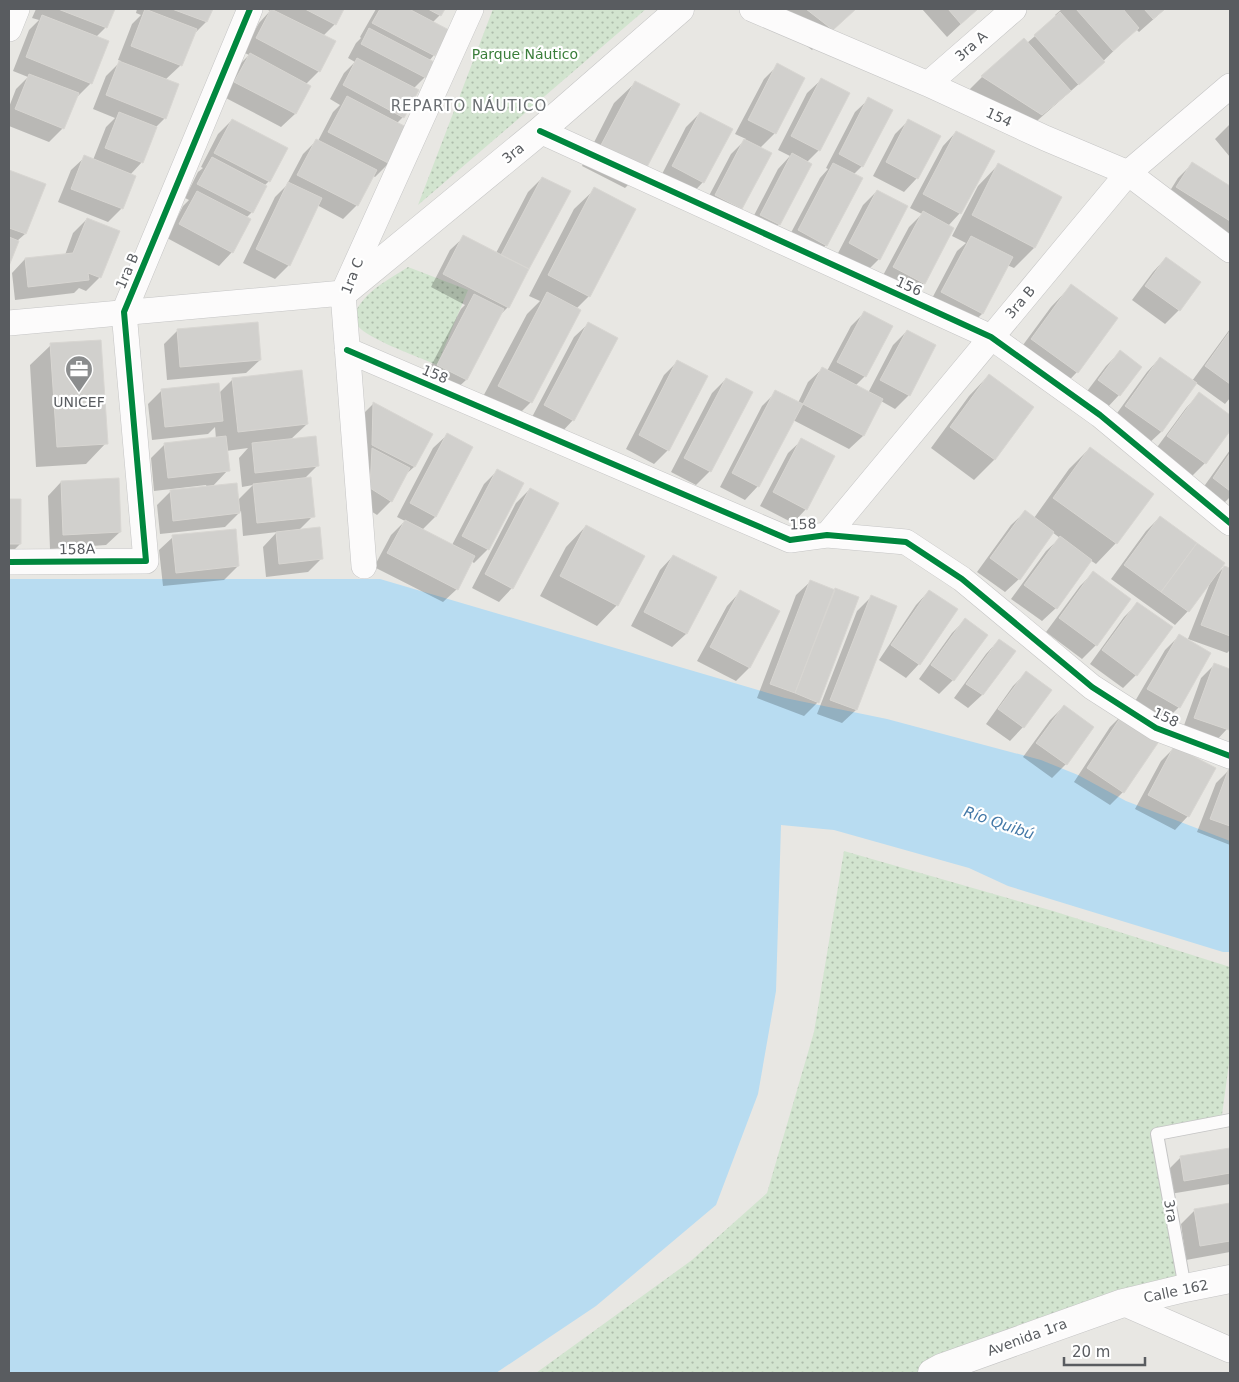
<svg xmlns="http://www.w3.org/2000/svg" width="1239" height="1382" viewBox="0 0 1239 1382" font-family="'DejaVu Sans',sans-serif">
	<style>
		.grass { fill: url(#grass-dots) }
		.water { fill: #b8dcf1 }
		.shadow { fill: #0003; fill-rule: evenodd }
		.building { fill: #d1d0cd; stroke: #d8d6d2 }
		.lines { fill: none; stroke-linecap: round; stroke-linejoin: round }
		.lane-casing { stroke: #c5c5c5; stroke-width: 14 }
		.street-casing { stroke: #c5c5c5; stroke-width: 26 }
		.secondary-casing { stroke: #c5c5c5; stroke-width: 29 }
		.lane { stroke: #fcfbfb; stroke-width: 12 }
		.street { stroke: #fcfbfb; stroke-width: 25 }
		.secondary { stroke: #fcfbfb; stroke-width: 28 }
		.cycleway-casing { stroke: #fff; stroke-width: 9 }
		.cycleway { stroke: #00873e; stroke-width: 6 }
		.labels { text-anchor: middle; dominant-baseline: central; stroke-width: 4.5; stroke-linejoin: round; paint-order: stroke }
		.street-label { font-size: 14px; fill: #595c60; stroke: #fff }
		.park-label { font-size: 14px; fill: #3a7e3a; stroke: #fff }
		.poi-label { font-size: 14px; fill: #595c60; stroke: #fff }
		.neighbourhood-label { font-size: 15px; letter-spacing: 1px; fill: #6a6e72; stroke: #fff }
		.water-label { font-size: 15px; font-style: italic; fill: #4378a7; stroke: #fff }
	</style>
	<defs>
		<pattern id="grass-dots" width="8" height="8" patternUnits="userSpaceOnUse" patternTransform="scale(1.25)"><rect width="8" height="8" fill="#d2e4cf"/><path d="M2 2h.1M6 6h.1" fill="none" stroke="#adbcab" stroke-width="1.8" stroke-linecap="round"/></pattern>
	</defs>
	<rect width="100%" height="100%" fill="#e8e7e3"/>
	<path class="grass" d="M493,9H646L418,205Z
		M408,267L468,290L437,365C422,358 361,337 356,323C352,311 362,301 370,293C381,283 396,275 408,267Z
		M844,851L1053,911L1230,967V1056L1221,1122L1158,1134L1185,1288L932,1373H536L692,1260L767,1193L814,1032Z"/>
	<path class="water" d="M9,579H380L785,698L887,719L1041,760L1078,775L1126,801L1230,841V952H1223L1008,886L969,868L834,830L781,825L776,991L758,1094L716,1205L596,1306L496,1373H9Z"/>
	<path class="shadow" d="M36,9H113L106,27L96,37L91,83L77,97L63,128L49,142L9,126V107L16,89L28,77L13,71L29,30L39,20L32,18Z
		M137,9H211L206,22L193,35L181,65L165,80V118L155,128L142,162L130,175L122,208L108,222L58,202L71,170L85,157L93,160L106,127L115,118L93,109L106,76L121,61L118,60L132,24L141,15L136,13Z
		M266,9H343L335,24L323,36L319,71L306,84L310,86L295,114L281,127L222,96L236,68L249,55L243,52L259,23L270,11Z
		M376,9H443L440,15L432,23L434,55L429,61L425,77L414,88L403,117L396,124L389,163L375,177L372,175L357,205L343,219L317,205L289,265L275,279L243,263L275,197L286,186L303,154L317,140L318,141L333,112L340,105L330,99L344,73L355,62L348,58L356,43L361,38L360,37Z
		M759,9H855L812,50Z
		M922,9H977L947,37Z
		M1062,9H1165L1139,32L1136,29L1089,75L1021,135L962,97L982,77L1027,43L1057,17L1055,15Z
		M778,65L775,133L760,148L741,208L728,222L702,209L731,154L746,139L735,134L764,79Z
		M821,80L819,150L807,162L810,164L779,224L765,238L747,229L778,169L790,156L778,150L807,93Z
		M635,83L645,168L625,188L582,166L614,103Z
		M869,99L862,166L853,175L826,245L813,259L785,244L820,178L828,169L826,168L855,112Z
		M700,113L703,182L690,196L659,180L686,127Z
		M232,120L269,181L264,186L252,212L246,218L232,252L219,266L167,238L183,206L189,200L185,198L198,172L203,168L201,167L218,134Z
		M908,121L917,178L904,192L873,176L895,134Z
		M1230,124V157L1215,139Z
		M956,132L960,213L948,226L924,283L910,297L880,281L909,227L922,214L910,208L943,146Z
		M1192,164L1230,188V241L1163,202L1178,178Z
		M998,165L1034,248L1014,268L1007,265L982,314L968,327L928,306L957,251L966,243L952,236L978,186Z
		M9,171L44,185L25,234L17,241L9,263Z
		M542,178L508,307L498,317L466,380L452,393L424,379L461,309L465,305L431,287L450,250L464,237L496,253L528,192Z
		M595,189L589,296L576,309L531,402L510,423L478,406L527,314L540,301L529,296L574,209Z
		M877,191L879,259L865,273L836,257L863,205Z
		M87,219L100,277L86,291L79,288L74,293L15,300L12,273L25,259L65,255L73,233Z
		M1166,258L1179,310L1165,324L1132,300L1153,272Z
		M1071,286L1077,372L1057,393L1012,360L1051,307Z
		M865,312V376L855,386L868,393L893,345L907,331L909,395L895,409L881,401L863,436L849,449L793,420L758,486L745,500L720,487L762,406L776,392L798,403L808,382L822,369L827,371L851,326Z
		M588,324L573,420L560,434L531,419L574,337Z
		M1230,329V398L1225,404L1196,383L1161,432L1147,445L1112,420L1147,372L1160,358L1192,381Z
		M178,330L260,360L246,373L167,380L164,344Z
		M51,345L106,443L86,464L36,467L30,365Z
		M1120,352L1119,395L1106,409L1085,394L1106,366Z
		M678,361L668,450L654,464L626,449L664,375Z
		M989,375L995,459L974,480L931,448L969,396Z
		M233,379L307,424L290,440L317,466L304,479L313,516L299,530L322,558L308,572L266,577L263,547L277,532L243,536L241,511L225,527L160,534L157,505L170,492L207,488L206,485L154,491L151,458L165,444L216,439L215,427L208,434L152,440L148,404L162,390L219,393ZM248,448L239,458L242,487L253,485L237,501L212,487L228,470L226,451Z
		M726,379L710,471L696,485L671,472L712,393Z
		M1199,394L1230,417V429L1205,463L1191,477L1155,450L1186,408Z
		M373,404L431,435L414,467L404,476L391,501L377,515L357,502L360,417Z
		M447,435L435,517L422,530L452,545L484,484L497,471L488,549L474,563L471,561L457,589L443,602L374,567L391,535L405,521L397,517L433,448Z
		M802,440L806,509L793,523L760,506L788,453Z
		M1090,448L1116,543L1096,564L1090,560L1056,608L1042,621L1011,599L1046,551L1060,538L1052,532L1019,579L1005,592L977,572L1011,525L1025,512L1034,518L1069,469Z
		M1230,450V497L1220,507L1200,492Z
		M61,482L120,532L106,545L50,549L48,496Z
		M530,489L512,588L499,602L472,588L516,503Z
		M9,500H20V544L9,555Z
		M1160,517L1216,575L1224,567L1230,570V650L1227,653L1188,639L1210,583L1188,611L1175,625L1111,579L1146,531Z
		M586,526L617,605L597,626L540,596L566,547Z
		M173,537L238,566L224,580L163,586L159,550Z
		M673,556L715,578L686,634L672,647L631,626L660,570Z
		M1093,573L1096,645L1082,659L1046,632L1080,586Z
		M810,582L818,702L804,716L757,698L796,595Z
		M929,591L919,664L906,678L879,660L916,605Z
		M740,592L778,612L749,668L736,681L697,661L727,606Z
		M871,597L896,606L856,710L842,723L817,714L857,611Z
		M1138,603L1136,675L1123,688L1090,664L1124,617Z
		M965,620L986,635L953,680L939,694L919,679L952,633Z
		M1179,636L1210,654L1179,707L1165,721L1134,703L1165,650Z
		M999,640L1014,651L982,695L968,708L954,698L986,654Z
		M1214,665L1230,670V721L1227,729L1214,743L1182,731L1201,678Z
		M1026,673L1023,727L1010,741L986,724L1013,686Z
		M1064,706L1093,727L1066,764L1052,778L1023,757L1050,720Z
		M1124,713L1123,792L1110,805L1074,782L1110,727Z
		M1175,747L1188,816L1175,830L1135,809L1161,761Z
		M1230,769V845L1197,832L1216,783Z
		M1230,1149V1184L1170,1194L1167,1171L1181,1157Z
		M1230,1204V1252L1186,1260L1181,1224L1195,1210Z"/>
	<path class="building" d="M58,9H115L107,28Z
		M145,9L197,29L182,66L131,46Z
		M172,9H213L207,22Z
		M271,9L336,41L320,72L256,38Z
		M305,9H344L336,25Z
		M380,9H409L449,30L435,56L372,23Z
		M428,9H445L441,16Z
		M806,9H856L833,30Z
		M948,9H978L961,24Z
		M1076,9H1123L1139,28L1113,51Z
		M1144,9H1165L1153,19Z
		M1060,12L1105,62L1079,85L1034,35Z
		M42,15L109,41L92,84L26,57Z
		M369,28L434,62L426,78L361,44Z
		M1024,38L1071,91L1042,115L981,76Z
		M250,53L311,86L296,114L234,82Z
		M357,58L419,90L404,118L343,85Z
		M119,61L179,84L166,119L106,95Z
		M777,63L805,78L776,134L748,120Z
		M29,74L79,93L64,129L15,109Z
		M821,78L850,93L820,151L791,136Z
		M635,81L680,104L646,169L601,145Z
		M347,96L408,128L390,164L328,132Z
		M868,97L893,110L863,167L839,154Z
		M119,112L157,127L143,163L105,148Z
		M700,112L733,129L704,183L672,166Z
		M232,119L288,148L270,182L214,153Z
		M908,119L941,136L918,179L886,162Z
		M956,131L995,151L961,214L923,194Z
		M316,139L377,170L358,206L297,175Z
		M744,139L772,153L742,209L715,195Z
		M792,153L812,164L780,225L760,215Z
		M84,155L136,176L123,209L71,189Z
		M212,157L267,186L253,213L197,184Z
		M1192,162L1230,186V221L1176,187Z
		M833,163L863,178L827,246L798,230Z
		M998,163L1062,197L1035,248L972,215Z
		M9,170L46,184L26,234L9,228Z
		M542,177L571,191L529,269L501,255Z
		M288,182L322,198L290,266L256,249Z
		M594,187L636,209L590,297L548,275Z
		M877,190L908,206L880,260L849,243Z
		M197,191L251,219L233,253L179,224Z
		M923,211L954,228L925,284L893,267Z
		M87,218L120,231L101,278L88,273L89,280L28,287L25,258L73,253Z
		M463,235L529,269L509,308L443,274Z
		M971,236L1013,257L983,314L941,292Z
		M9,237L19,241L9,266Z
		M1166,257L1201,282L1180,311L1145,286Z
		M1071,284L1118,318L1078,373L1031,339Z
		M547,292L581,310L532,403L498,386Z
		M474,294L504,309L467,380L437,365Z
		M864,311L893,326L866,377L837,362Z
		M258,322L261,360L180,367L177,329Z
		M588,322L618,338L574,421L544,405Z
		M907,330L936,345L910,396L880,380Z
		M1230,331V384L1205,366Z
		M101,340L108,444L57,447L50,343Z
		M1120,350L1142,367L1120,396L1098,380Z
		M1160,357L1197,383L1162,432L1125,406Z
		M677,360L708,376L669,451L639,435Z
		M822,367L883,399L864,436L803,404Z
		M302,370L308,424L238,432L232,378Z
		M989,374L1034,407L995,460L950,427Z
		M726,378L753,392L711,472L684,458Z
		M219,383L223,421L165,427L161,389Z
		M775,390L803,404L759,487L732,473Z
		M1199,392L1230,415V431L1206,464L1167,436Z
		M373,402L433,434L415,467L372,445Z
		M447,433L473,447L436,517L410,503Z
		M226,436L230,471L168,478L164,443Z
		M316,436L319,466L255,473L252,443Z
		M801,438L835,456L807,510L773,492Z
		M1090,447L1154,494L1117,544L1053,498Z
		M372,448L410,468L392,502L370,488Z
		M1230,453V491L1213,478Z
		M497,469L524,483L489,550L462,536Z
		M311,477L315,517L257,523L253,484Z
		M119,478L121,532L63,535L61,481Z
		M237,483L240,513L173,521L170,490Z
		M530,488L559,503L513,589L485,574Z
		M9,499H21V544H9Z
		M1025,510L1054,532L1020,580L990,558Z
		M1160,516L1197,543L1161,592L1124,565Z
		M405,520L475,556L458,590L387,553Z
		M586,525L645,556L618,606L560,576Z
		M320,527L323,559L279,564L276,532Z
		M236,529L239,566L176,573L172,535Z
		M1060,536L1092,560L1057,609L1024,585Z
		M1197,543L1225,563L1189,612L1161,592Z
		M673,555L717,577L687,634L644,612Z
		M1224,566L1230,568V636L1201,625Z
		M1093,571L1131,599L1097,646L1059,618Z
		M810,580L835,590L795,693L770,684Z
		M835,588L859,597L819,703L795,693Z
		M740,590L780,611L750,668L710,647Z
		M929,590L958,609L920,665L891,645Z
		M871,595L897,606L857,710L830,700Z
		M1137,602L1173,627L1137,676L1102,650Z
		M965,618L988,635L954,681L931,665Z
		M1179,634L1211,653L1180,708L1147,689Z
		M999,639L1016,651L983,695L966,684Z
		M1214,663L1230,669V725L1229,730L1194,718Z
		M1026,671L1052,690L1024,728L998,709Z
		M1064,705L1094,727L1067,765L1036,743Z
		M1124,712L1162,737L1124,793L1087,768Z
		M1174,746L1216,768L1189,817L1148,795Z
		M1229,768H1230V826L1210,819Z
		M1230,1148V1173L1184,1181L1180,1156Z
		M1230,1203V1241L1200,1246L1194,1209Z"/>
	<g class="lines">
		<g class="lane-casing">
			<path id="lane" d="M1185,1288L1157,1134L1230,1120"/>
		</g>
		<g class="street-casing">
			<path id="street" d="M752,9L928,84L1045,138L1128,173L1230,250
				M9,29L17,9
				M928,84L1014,9
				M540,131L991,337L1100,415L1230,523
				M9,323L343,293
				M347,350L790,540L827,535L906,542L962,579L1092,687L1156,728L1230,756
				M827,535L1128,173L1230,86
				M9,562L146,561L124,312L250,9
				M364,566L343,293L471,9
				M1123,1303L1230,1350"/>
		</g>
		<g class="secondary-casing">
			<path id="secondary" d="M343,293L540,131L680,9
				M932,1373L941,1368L1123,1303L1185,1288L1230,1279"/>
		</g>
		<use href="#lane" class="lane"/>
		<use href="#street" class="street"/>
		<use href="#secondary" class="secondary"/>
		<g class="cycleway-casing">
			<path id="cycleway" d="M540,131L991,337L1100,415L1230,523
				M347,350L790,540L827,535L906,542L962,579L1092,687L1156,728L1230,756
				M9,562L146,561L124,312L250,9"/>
		</g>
		<use href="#cycleway" class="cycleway"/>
	</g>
	<defs>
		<g id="office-pin" transform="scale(1.4375)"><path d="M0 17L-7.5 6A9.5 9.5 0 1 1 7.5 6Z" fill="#8b8d8e" stroke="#fff"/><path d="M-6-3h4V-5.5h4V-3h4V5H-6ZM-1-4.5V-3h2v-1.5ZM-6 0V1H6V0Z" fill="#fff"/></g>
	</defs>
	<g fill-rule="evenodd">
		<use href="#office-pin" x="79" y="369"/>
	</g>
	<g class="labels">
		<g class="street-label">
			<text transform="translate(971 46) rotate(-41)">3ra A</text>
			<text transform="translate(999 117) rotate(25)">154</text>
			<text transform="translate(513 153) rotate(-39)">3ra</text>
			<text transform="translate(127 271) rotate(-67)">1ra B</text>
			<text transform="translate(352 276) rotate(-69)">1ra C</text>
			<text transform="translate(909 286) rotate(25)">156</text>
			<text transform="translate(1020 302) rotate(-50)">3ra B</text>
			<text transform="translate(435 374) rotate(23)">158</text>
			<text transform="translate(803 524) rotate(-2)">158</text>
			<text transform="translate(77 549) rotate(-1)">158A</text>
			<text transform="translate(1166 717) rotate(26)">158</text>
			<text transform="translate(1171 1211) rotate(80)">3ra</text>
			<text transform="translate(1176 1291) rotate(-12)">Calle 162</text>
			<text transform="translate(1027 1337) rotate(-20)">Avenida 1ra</text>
		</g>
		<g class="park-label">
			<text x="525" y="54">Parque Náutico</text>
		</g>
		<g class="poi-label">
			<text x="79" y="402">UNICEF</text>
		</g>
		<g class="neighbourhood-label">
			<text x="469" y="106">REPARTO NÁUTICO</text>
		</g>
		<g class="water-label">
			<text transform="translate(999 823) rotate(19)">Río Quibú</text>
		</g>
	</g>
	<rect width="1239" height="1382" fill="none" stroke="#595c60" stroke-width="20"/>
	<path d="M1064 1357v8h81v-8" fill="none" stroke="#595c60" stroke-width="2.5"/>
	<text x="1072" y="1357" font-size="15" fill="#595c60" stroke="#ffffff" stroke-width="4" paint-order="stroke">20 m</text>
</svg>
